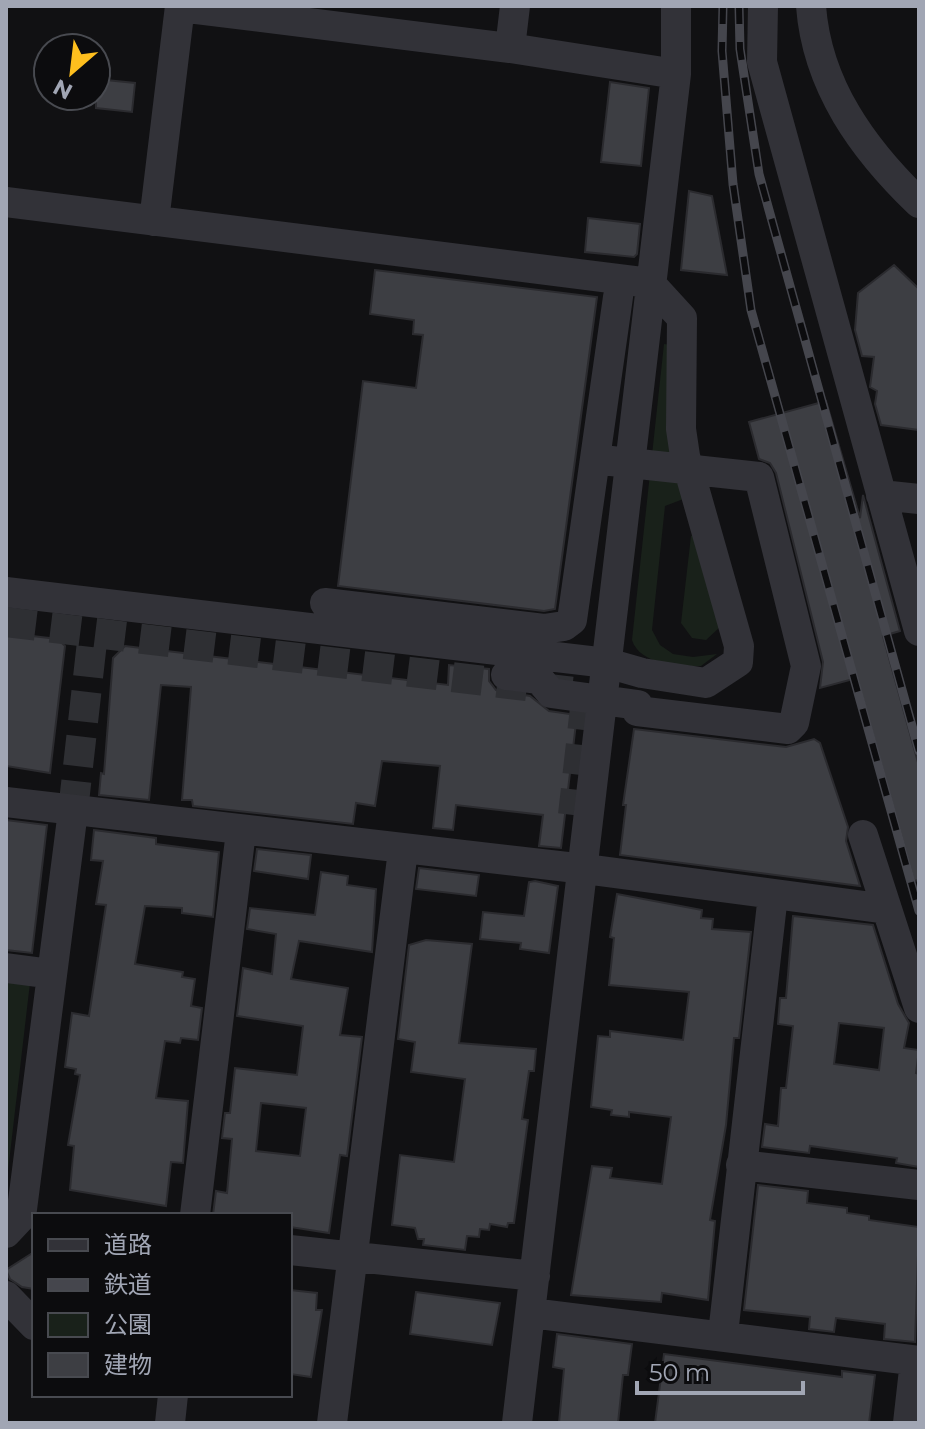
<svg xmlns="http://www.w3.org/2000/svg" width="925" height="1429" viewBox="0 0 925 1429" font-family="Montserrat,'Noto Sans JP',sans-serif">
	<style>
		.green { fill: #19211a }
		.building { fill: #3d3e43; stroke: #2b2b2f; stroke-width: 2; fill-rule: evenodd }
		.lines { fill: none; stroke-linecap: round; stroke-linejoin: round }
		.minor-tunnel { stroke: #2e2f33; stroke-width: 30; stroke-dasharray: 30 15; stroke-linecap: butt }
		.minor { stroke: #323238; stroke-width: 30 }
		.rail-casing { stroke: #45464d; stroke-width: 9 }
		.rail { stroke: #0c0c0e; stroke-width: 6; stroke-dasharray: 18; stroke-linecap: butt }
	</style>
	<rect width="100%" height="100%" fill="#111113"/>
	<path class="green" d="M664,344L673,345L686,498L665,506L652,630L660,645L673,654L693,657L717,654L701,666C678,666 640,665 632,640Z
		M696,533L720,627L706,640L692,638L681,623L691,536Z
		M6,980L30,983L6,1188Z"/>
	<path class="building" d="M96,79L135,83L132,112L96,108Z
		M610,82L649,88L641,166L601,162Z
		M689,191L712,196L727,275L681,270Z
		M588,218L640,224L637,254L634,257L585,252Z
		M894,265L919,289V430L881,425L875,404L877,391L870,387L874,357L862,356L855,330L858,293Z
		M375,270L597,297L555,609L544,611L338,586L363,381L416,388L423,335L413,334L414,320L370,314Z
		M826,401L860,518L863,495L900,631L883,636L919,766V880L914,881L857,678L820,688L823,662L776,473L770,463L759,459L749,422Z
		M6,633L58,639L65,646L50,773L6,766Z
		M125,646L448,685L449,665L489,669V681L496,690L530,696L549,711L577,715L561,848L539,846L543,815L456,805L453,830L433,828L440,766L382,761L375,806L356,803L353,824L193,806L192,800H182L191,687L161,685L149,800L99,795L101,773L104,774L113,658Z
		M634,729L786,747L814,739L820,743L848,827L846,841L860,886L620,855L626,805H623Z
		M6,820L47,825L32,953L6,950Z
		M94,830L156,838V844L219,852L213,917L182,913V908L145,906L135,964L183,972L182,977L195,979L191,1006L202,1008L198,1040L181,1038L180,1043L165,1041L156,1098L188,1101L183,1163L171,1162L166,1206L70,1190L74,1146L68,1145L80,1075L75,1074L76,1069L65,1067L72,1013L89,1016L106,905L96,904L103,861L91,860Z
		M257,849L311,855L308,879L254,871Z
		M419,868L479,875L476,896L416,889Z
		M321,872L348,876L347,885L376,889L372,952L299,941L291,979L348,988L340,1035L362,1037L347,1156L340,1155L329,1233L290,1227V1215H213L216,1191L227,1193L232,1139L222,1138L225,1113H230L235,1068L297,1075L303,1026L237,1016L243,968L272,974L276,934L247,929L250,908L315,915ZM261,1103L306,1108L300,1156L256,1151Z
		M535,881L558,886L549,953L520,949L521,943L480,939L483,912L524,916L529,882Z
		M617,894L702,910L701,918L713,919L712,929L751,932L739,1038H734L726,1125L710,1220L715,1221L708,1300L662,1293L661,1302L571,1295L592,1166L612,1168L610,1178L662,1184L671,1117L629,1112V1117L611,1115L612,1110L591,1107L598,1036L610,1037V1031L683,1040L689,992L609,985L614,938L610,937Z
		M793,916L873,925L898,1004L909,1023L904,1048L919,1050L916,1073L919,1074V1167L896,1163L897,1158L810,1146L809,1153L762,1147L765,1124L778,1126L781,1088H786L793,1026L778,1024L780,998H786ZM839,1023L884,1028L879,1070L834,1064Z
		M426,940L472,944L459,1043L536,1049L534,1071H529L522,1119L528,1120L514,1223H508L507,1227L490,1224L489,1230L480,1229L479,1237L467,1236L465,1250L423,1245L424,1239H418L415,1228L392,1225L400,1155L454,1162L465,1079L411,1072L415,1042L398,1039L409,945Z
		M758,1185L808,1191L807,1203L847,1208V1213L869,1216V1220L919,1227L915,1342L884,1339L885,1324L836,1318L834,1332L809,1329L810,1317L744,1310Z
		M34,1252V1289L22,1287L10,1279L6,1270Z
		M290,1290L317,1293L316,1310H322L311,1377L290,1374Z
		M416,1292L500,1303L492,1345L410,1334Z
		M557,1334L632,1344L628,1375H623L618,1423H559L564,1369L553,1367Z
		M664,1354L842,1377V1371L875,1375L869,1423H655Z"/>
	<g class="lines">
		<path class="minor-tunnel" d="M6,622L574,692L580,695L585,708L573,815
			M73,811L93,633"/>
		<path class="minor" d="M763,6L762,62L919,631
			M811,6C817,86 863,149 919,203
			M180,7L510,48L676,74
			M510,48L515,6
			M6,202L650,283L682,318L681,429L685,456L739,646L738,662L706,683L642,673L607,663L6,592
			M154,221L180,6
			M881,495L919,499
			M325,603L544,629L564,626L572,620L618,297
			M506,675L539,679L551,693L638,705L637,711L788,729L794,723L806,666L759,477L602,460
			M6,802L585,869L887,909
			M863,835L919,1008
			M6,968L52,974
			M741,1165L919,1185
			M195,1215L241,831
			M6,1233L21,1217L73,811
			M290,1250L535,1276
			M6,1296L34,1325
			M531,1313L919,1361
			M723,1334L773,895
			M170,1423L173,1395
			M332,1423L403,850
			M517,1423L676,74V6
			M908,1423L915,1361"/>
		<g class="rail-casing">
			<path id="rail" d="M723,6L722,51L733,184L751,310L919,911
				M739,6L740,49L759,174L919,751"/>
		</g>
		<use href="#rail" class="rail"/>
	</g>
	<rect width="925" height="1429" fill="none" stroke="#a1a6b4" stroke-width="16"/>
	<rect x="32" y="1213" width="260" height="184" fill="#0c0c0e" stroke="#484a50" stroke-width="2"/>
	<rect x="48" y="1239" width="40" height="12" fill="#323238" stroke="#484a50" stroke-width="2"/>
	<text x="104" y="1253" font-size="24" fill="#a1a6b4">道路</text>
	<rect x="48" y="1279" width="40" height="12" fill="#45464d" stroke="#484a50" stroke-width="2"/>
	<text x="104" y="1293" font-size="24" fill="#a1a6b4">鉄道</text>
	<rect x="48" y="1313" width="40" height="24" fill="#19211a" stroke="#484a50" stroke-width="2"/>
	<text x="104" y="1333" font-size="24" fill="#a1a6b4">公園</text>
	<rect x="48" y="1353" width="40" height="24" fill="#3d3e43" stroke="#484a50" stroke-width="2"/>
	<text x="104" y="1373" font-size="24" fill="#a1a6b4">建物</text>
	<g transform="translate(72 72) rotate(208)"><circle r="38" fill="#0c0c0e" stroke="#484a50" stroke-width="2"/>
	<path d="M0-6L14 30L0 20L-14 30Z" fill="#febf1e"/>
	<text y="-12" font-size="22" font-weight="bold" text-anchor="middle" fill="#a1a6b4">N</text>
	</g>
	<path d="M637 1381v12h166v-12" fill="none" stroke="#a1a6b4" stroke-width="4"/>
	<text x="649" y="1381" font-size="24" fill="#a1a6b4" stroke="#0c0c0e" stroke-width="6" paint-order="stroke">50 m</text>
</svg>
